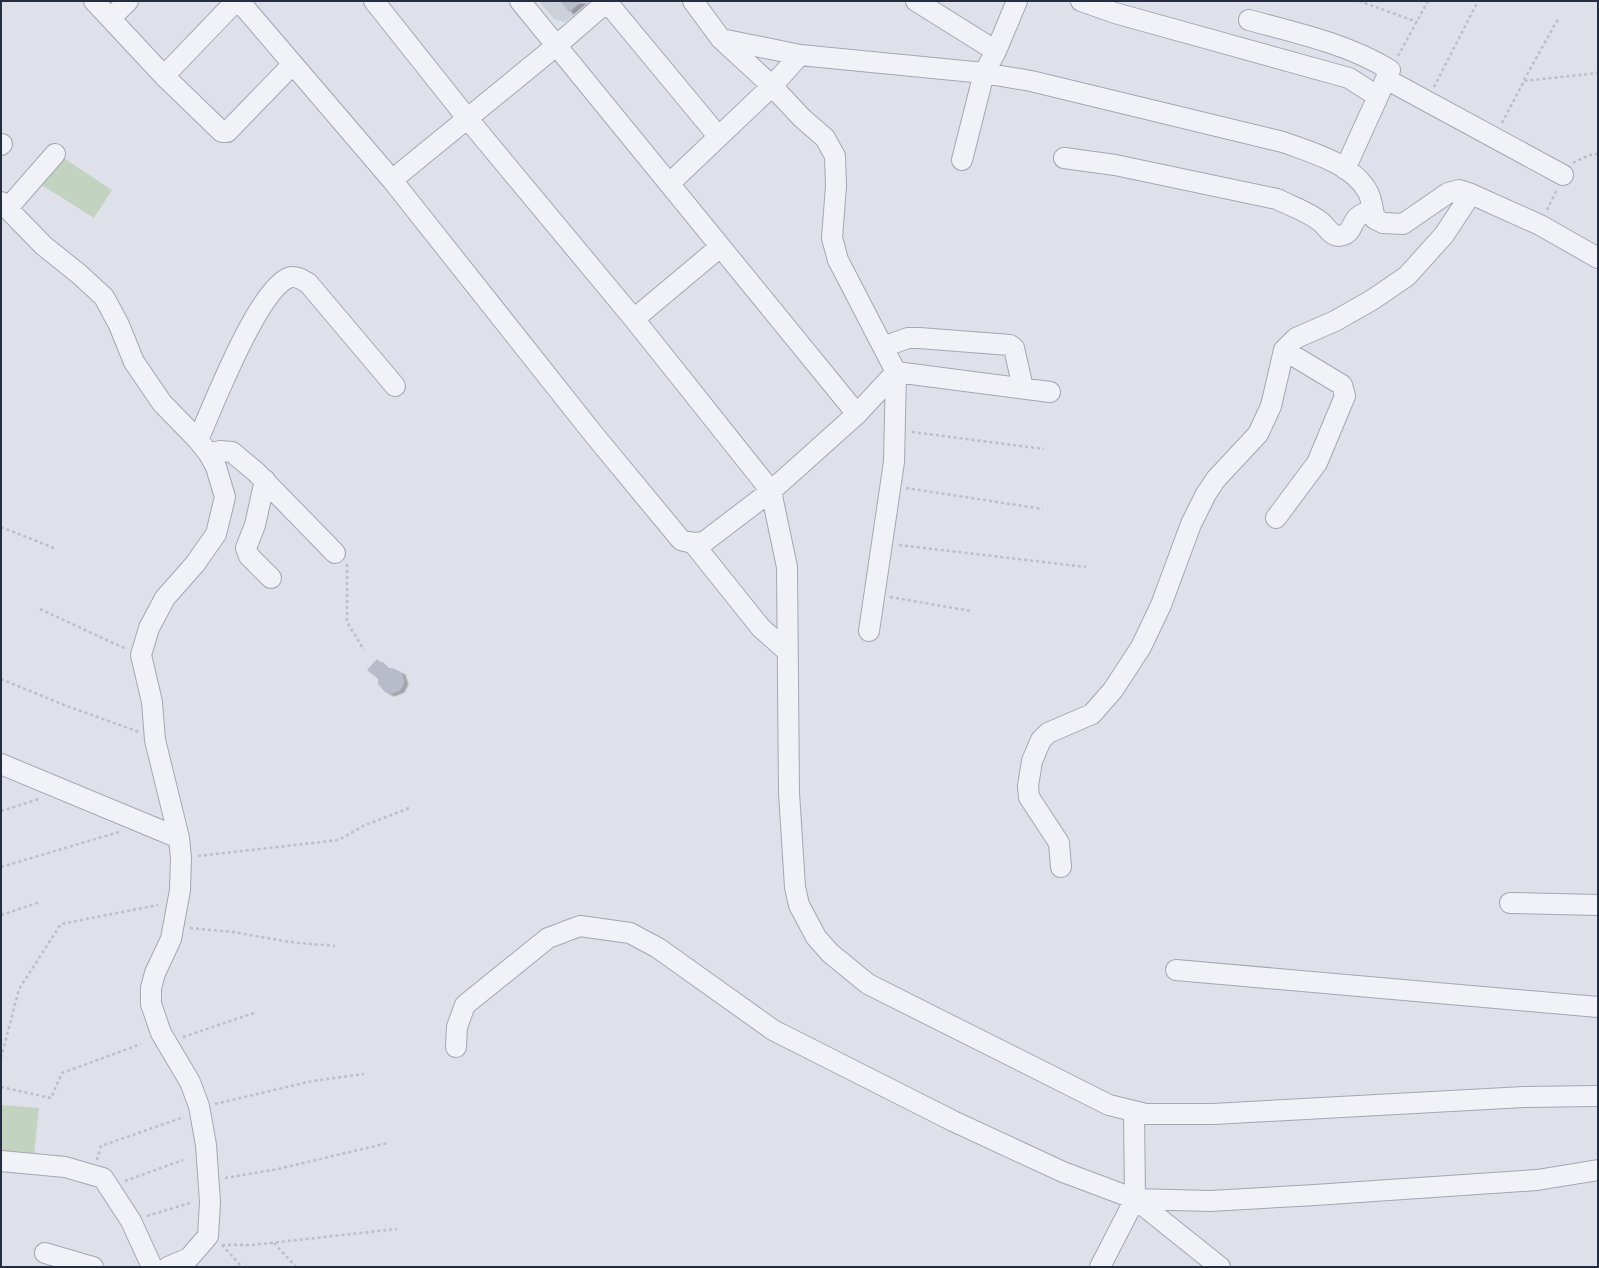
<svg xmlns="http://www.w3.org/2000/svg" width="1599" height="1268" viewBox="0 0 1599 1268" font-family="'IBM Plex Sans',sans-serif">
	<style>
		.built { fill: #ccd0db }
		.green { fill: #c2d3bf }
		.building { fill: #b8bcc9; filter: url(#shadow) }
		.lines { fill: none; stroke-linecap: round; stroke-linejoin: round }
		.minor-casing { stroke: #a3a7b3; stroke-width: 22 }
		.path { stroke: #bcbfc7; stroke-width: 2.5; stroke-dasharray: 3 3; stroke-linecap: butt }
		.minor { stroke: #f1f2f7; stroke-width: 20 }
	</style>
	<defs>
		<filter id="shadow"><feDropShadow dx="4.5" dy="2.5" stdDeviation="0" flood-color="#0004"/></filter>
	</defs>
	<rect width="100%" height="100%" fill="#dee1e9"/>
	<path class="built" d="M539,1H592L565,22L554,19Z"/>
	<path class="green" d="M62,157L112,190L94,218L42,185Z
		M1,1105L39,1108L34,1155L1,1151Z"/>
	<path class="building" d="M560,1H582L569,12Z
		M377,659L387,668H392L401,672L404,682L400,690L390,694L385,692L378,684V679L367,670Z"/>
	<g class="lines">
		<g class="minor-casing">
			<path id="minor" d="M94,1L164,76L222,132H227L293,64
				M239,1L392,180L595,436L681,540L693,543L704,542L771,491L857,414L896,372L1050,392
				M374,1L467,118L634,319L771,491L787,567L789,793L795,887L799,905L816,937L830,953L868,984L1109,1105L1146,1114H1213L1524,1097L1598,1096
				M520,1L857,414
				M693,1L721,39L772,86L802,118L825,138L835,156L836,186L832,238L838,260L896,372L894,462L869,631
				M916,1L996,51
				M1081,1L1115,13L1349,78L1377,96
				M607,2L718,136
				M111,18L128,1
				M1249,20C1297,33 1348,44 1390,70L1345,169
				M721,39L800,55
				M164,76L236,1
				M1386,79L1563,175
				M1,145L2,144
				M1064,158L1115,165L1277,199C1291,206 1309,212 1321,222C1328,228 1332,239 1343,235C1351,233 1352,224 1356,219C1360,214 1367,212 1372,210
				M962,160L984,73L996,51L1017,1
				M392,180L556,46L608,1
				M670,183L772,86L800,55L984,73L1031,81L1283,142C1312,153 1352,163 1368,192C1372,200 1373,211 1375,219L1383,223L1403,224L1448,193L1459,190L1471,194L1540,225L1598,258
				M1,202L44,246L79,274L104,297L119,325L134,362L162,403L198,440L209,454L216,467L225,497L216,534L195,564L165,598L149,628L141,655L152,702L155,740L179,838L181,858L180,890L171,939L155,973L151,988V1004L161,1033L190,1082L199,1106L206,1145L210,1202L208,1236L189,1258L168,1267
				M7,209L55,154
				M634,319L720,247
				M883,347L908,338H919L1010,345L1014,348L1023,388
				M198,440C213,406 257,292 288,278C294,275 302,279 308,283L395,386
				M209,454L220,451L232,452L256,472L335,553
				M265,480L255,525L246,548L249,556L271,578
				M1276,518L1317,463L1345,396L1342,385L1284,350
				M693,543L761,628L787,651
				M1,764L179,838
				M1061,867L1059,843L1029,797L1028,786L1032,761L1041,740L1048,733L1092,714L1113,690L1141,647L1161,605L1191,524L1206,494L1216,479L1258,434L1271,406L1284,350L1296,338L1335,321L1372,300L1407,276L1444,235L1471,194
				M1510,903L1598,905
				M1176,970L1598,1007
				M456,1047L457,1027L465,1005L548,938L580,926L630,933L658,948L773,1030L953,1121L1063,1172L1135,1199L1210,1201L1315,1195L1537,1180L1598,1170
				M1134,1112L1135,1199L1220,1267
				M1,1161L65,1167L103,1178L131,1221L152,1267
				M45,1253L93,1267
				M1100,1267L1135,1199"/>
		</g>
		<path class="path" d="M1359,1L1417,22
			M1398,56L1428,1
			M1524,80L1558,19
			M1434,87L1478,1
			M1502,123L1524,81L1598,73
			M1573,163L1589,155L1598,154
			M1547,210L1557,189
			M912,432L1044,449
			M906,488L1043,509
			M1,527L54,548
			M899,545L1086,567
			M347,564V622L364,650
			M890,597L971,611
			M40,609L126,649
			M1,679L64,705L139,732
			M1,811L39,799
			M198,856L339,840L363,826L409,808
			M1,867L119,832
			M1,915L40,902
			M190,928L233,932L290,942L335,946
			M183,1037L254,1013
			M1,1058L19,989L61,924L158,905
			M1,1087L51,1098L62,1073L141,1044
			M215,1104L312,1081L364,1074
			M97,1160L101,1146L184,1117
			M225,1178L278,1169L388,1143
			M125,1181L183,1160
			M147,1216L193,1202
			M274,1243L296,1267
			M222,1245H252L397,1229
			M222,1245L242,1267"/>
		<use href="#minor" class="minor"/>
	</g>
	<rect width="1599" height="1268" fill="none" stroke="#272d40" stroke-width="4"/>
</svg>
